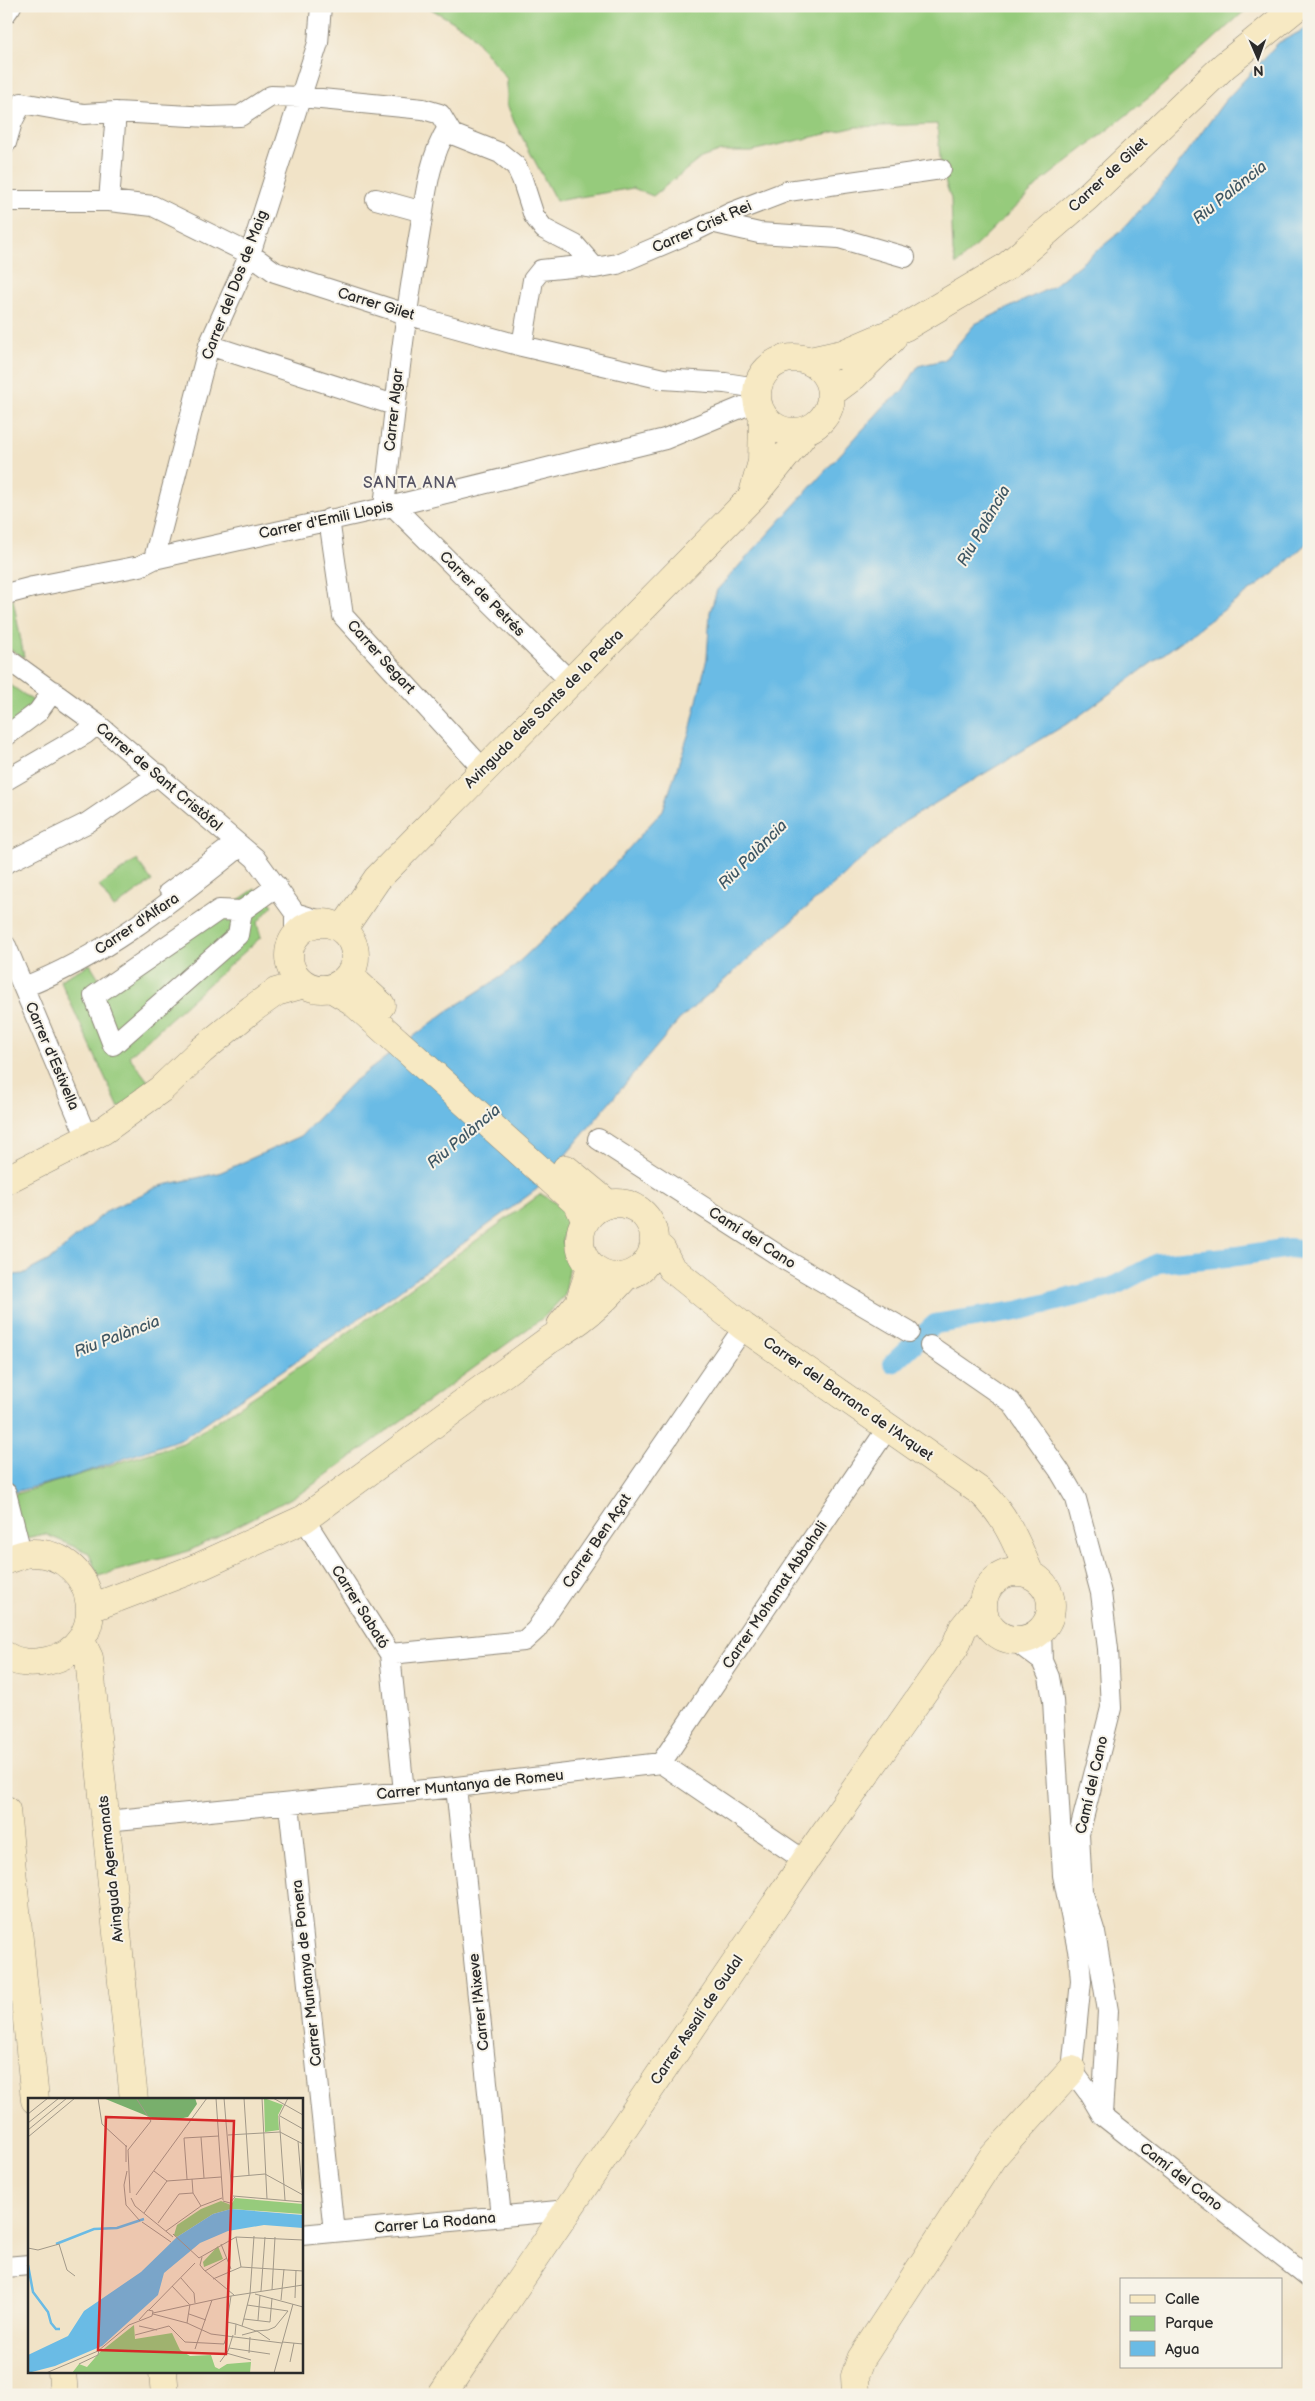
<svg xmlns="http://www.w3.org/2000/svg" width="1315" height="2401" viewBox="0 0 1315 2401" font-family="'Balsamiq Sans',sans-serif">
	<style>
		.green { fill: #96cb7c; stroke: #607b54 }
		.water { fill: #6abbe5; stroke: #4a7388 }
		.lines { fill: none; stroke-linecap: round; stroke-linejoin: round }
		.canal { stroke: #6abbe5; stroke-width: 20 }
		.lane-casing { stroke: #8e8779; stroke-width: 12 }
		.street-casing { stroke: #8e8779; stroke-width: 22 }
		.secondary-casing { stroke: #8e8779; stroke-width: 29 }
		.lane { stroke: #fff; stroke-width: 10 }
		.street { stroke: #fff; stroke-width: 20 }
		.secondary { stroke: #f7e9c3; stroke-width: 28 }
		.labels { text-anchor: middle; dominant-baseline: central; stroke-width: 4; stroke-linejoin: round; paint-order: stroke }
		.street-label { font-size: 15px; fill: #2b2b2b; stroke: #f7f3e8 }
		.water-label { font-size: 16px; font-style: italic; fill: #3e5663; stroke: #f7f3e8 }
		.neighbourhood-label { font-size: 16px; letter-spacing: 1px; fill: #565464; stroke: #f7f3e8 }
		.inset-river { fill: none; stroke: #6abbe5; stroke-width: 2.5 }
		.inset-road { fill: none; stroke: #a29989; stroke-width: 1 }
		.view { fill: #d62828; fill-opacity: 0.15; stroke: #d62828; stroke-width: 2.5 }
		.inset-edge { fill: none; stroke: #2b2b2b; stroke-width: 2.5 }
	</style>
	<rect width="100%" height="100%" fill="#f7f3e8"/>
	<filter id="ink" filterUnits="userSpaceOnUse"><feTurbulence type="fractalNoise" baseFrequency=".02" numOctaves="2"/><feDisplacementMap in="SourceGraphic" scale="10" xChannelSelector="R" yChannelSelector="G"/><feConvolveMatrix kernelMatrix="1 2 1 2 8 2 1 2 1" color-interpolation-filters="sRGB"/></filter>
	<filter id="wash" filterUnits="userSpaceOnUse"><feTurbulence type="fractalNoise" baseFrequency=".0096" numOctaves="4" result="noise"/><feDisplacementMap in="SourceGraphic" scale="20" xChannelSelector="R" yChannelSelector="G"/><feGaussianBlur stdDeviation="1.12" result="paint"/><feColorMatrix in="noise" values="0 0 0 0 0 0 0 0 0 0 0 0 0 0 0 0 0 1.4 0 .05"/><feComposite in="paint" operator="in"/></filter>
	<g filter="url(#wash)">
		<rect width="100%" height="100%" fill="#f1e3c7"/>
		<path class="green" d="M426,6H1250L1151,96L1042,181L956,265L953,252L951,199L941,169L937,124L856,127L751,151H721L701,158L653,196L633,188L556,201L514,122L507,104V79L469,31Z
			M13,599L24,657L6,647V601Z
			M6,682L42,707L6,736Z
			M137,860L152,881L114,908L99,886Z
			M255,889L273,905L257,923L261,937L129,1056L151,1085L119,1108L60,980L90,964L105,988Z
			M541,1194L570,1212L562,1240L570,1263L565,1295L544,1317L303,1492L189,1551L98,1576L89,1553L45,1534L6,1542V1497L183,1443L311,1359Z"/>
		<path class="water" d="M1309,27V541L1277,571L1075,719L904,822L679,1020L537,1189L393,1295L183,1438L68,1478L6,1494V1276L23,1274L51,1259L108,1210L160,1186L219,1173L301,1136L352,1083L446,1012L507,973L574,910L663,810L691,727L707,658L710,612L717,590L886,404L903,391L918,366L944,360L975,324L1052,287L1120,232L1167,180L1224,102L1278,43Z"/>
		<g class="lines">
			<path class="canal" d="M893,1363L935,1324L1017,1311L1112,1287L1158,1263L1238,1256L1289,1248L1309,1250"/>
		</g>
	</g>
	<g filter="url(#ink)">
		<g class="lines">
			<g class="lane-casing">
				<path id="lane" d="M164,890L233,839"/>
			</g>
			<g class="street-casing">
				<path id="street" d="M6,13L11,6
					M6,143L12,122L22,103L84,114L116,112L209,117L240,116L271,96L301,97L423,109L440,114L452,134L500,153L516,166L522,179L534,216L544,229L575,245L595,268
					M376,199L423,212
					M6,201H109L153,206L250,254L275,272L406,314L522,346L663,379L725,383L757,388
					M109,201L116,112
					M711,222L759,233L839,238L905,257
					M209,345L394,405
					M522,346L533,280L541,270L581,266L595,268L617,264L692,232L733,212L788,191L941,169
					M393,506L571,682
					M384,507C394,417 403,327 419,237C425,201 428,159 448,128
					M329,519L343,616L484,770
					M154,559L209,345L250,254L318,43L321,6
					M6,594L33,587L140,566L154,559L393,506L665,439L757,401
					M6,658L97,724L255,858L295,913V935
					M6,736L38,712L53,691
					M6,780L85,734L97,724
					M6,863L87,823L159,774
					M219,910L242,911L238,935L113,1045L94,996Z
					M242,911L277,886
					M295,913L324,922
					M6,946L87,1138
					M24,987C105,956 173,900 241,846
					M598,1139L784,1259L909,1332
					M930,1346L1011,1402L1059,1470L1076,1499L1101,1593L1108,1649L1111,1708L1079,1834L1082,1891L1095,1933L1108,2011L1102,2115
					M6,1493L22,1556
					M304,1519L390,1654L404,1792
					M1041,1630L1042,1661L1049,1677L1053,1700L1063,1875L1079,1955L1081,1981L1072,2070L1089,2093L1102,2115L1309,2278
					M1014,1640L1042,1661
					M390,1654L524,1641L536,1630L744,1327
					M661,1763L889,1426
					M456,1787L501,2216
					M289,1804L334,2232
					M106,1821L456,1787L661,1763L805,1861
					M301,2235L568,2210
					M6,2267L29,2265"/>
			</g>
			<g class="secondary-casing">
				<path id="secondary" d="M757 395a37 37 0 1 1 74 0a37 37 0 1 1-74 0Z
					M810,361L842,354L905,327L1006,267L1087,197L1224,66L1298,6
					M831,393L854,376L892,339
					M754,490L762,462L763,417
					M289 956a33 33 0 1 1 66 0a33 33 0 1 1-66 0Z
					M343,929L377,879L753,496L807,430
					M351,973L357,983L381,1005
					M331,988L351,1000L578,1204L585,1220
					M566,1169L607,1203
					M6,1180L104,1130L161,1089L201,1051L252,1009L276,992L304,984
					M580 1240a37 37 0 1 1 74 0a37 37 0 1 1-74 0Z
					M655,1244L662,1250L671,1268L744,1327L981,1492C1006,1515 1017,1544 1030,1574
					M561,1325L579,1303L591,1267
					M6,1560C14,1558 24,1553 32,1553C99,1553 113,1647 47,1661C33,1664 19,1664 6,1656
					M983 1606a34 34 0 1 1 68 0a34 34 0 1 1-68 0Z
					M91,1608L201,1566L304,1519L549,1340C582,1321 600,1305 625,1277
					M81,1641L89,1658L134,2100
					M6,1810L35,2100
					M62,2372L64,2395
					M163,2372L165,2395
					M442,2395L805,1861L955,1647L963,1628L983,1603
					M856,2395L855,2376L861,2359L992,2158L1072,2070"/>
			</g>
			<use href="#lane" class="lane"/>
			<use href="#street" class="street"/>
			<use href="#secondary" class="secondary"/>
		</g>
	</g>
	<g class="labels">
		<g class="street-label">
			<text transform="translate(1108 175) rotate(-43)">Carrer de Gilet</text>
			<text transform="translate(702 227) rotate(-24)">Carrer Crist Rei</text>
			<text transform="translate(235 285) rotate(-69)">Carrer del Dos de Maig</text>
			<text transform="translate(376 304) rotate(17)">Carrer Gilet</text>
			<text transform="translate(394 410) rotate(-84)">Carrer Algar</text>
			<text transform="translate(326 520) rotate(-12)">Carrer d'Emili Llopis</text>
			<text transform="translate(482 594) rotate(45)">Carrer de Petrés</text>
			<text transform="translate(381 657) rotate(48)">Carrer Segart</text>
			<text transform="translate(544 709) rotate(-45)">Avinguda dels Sants de la Pedra</text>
			<text transform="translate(159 777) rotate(40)">Carrer de Sant Cristòfol</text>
			<text transform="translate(137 924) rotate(-34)">Carrer d'Alfara</text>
			<text transform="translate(52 1056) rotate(67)">Carrer d'Estivella</text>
			<text transform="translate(752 1238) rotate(33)">Camí del Cano</text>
			<text transform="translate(848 1399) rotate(35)">Carrer del Barranc de l'Arquet</text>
			<text transform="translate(597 1541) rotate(-56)">Carrer Ben Açat</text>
			<text transform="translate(775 1595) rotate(-56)">Carrer Mohamat Abbahali</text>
			<text transform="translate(360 1607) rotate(58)">Carrer Sabató</text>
			<text transform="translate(470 1785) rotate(-6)">Carrer Muntanya de Romeu</text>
			<text transform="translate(1092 1785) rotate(-77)">Camí del Cano</text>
			<text transform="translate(111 1869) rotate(-96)">Avinguda Agermanats</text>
			<text transform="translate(307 1973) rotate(-96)">Carrer Muntanya de Ponera</text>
			<text transform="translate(479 2002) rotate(-96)">Carrer l'Aixeve</text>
			<text transform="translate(697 2020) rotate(-56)">Carrer Assalí de Gudal</text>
			<text transform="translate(1181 2177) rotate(38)">Camí del Cano</text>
			<text transform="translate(435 2223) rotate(-5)">Carrer La Rodana</text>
		</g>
		<g class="water-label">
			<text transform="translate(1230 193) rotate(-39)">Riu Palància</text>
			<text transform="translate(984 526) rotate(-60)">Riu Palància</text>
			<text transform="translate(753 855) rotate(-45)">Riu Palància</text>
			<text transform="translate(464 1137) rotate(-40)">Riu Palància</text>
			<text transform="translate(117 1337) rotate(-21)">Riu Palància</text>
		</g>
		<g class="neighbourhood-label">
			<text x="410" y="483">SANTA ANA</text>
		</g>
	</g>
	<g transform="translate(28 2098)">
		<rect width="275" height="275" fill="#f1e3c7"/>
		<path d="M236,0L255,7L250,17L251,32L237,34ZM207,100L275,106V116L203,111L185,116L149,139L146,137L149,127L173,111L193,103L203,107ZM190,148L195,161L176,169L175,164ZM106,227L107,241L144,235L152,252L162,258L183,257L187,269L191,271L199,266L223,264L222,275H44L51,266L59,269L72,254Z" fill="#96cb7c"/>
		<path d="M75,0H167L169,6L160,19L146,22L124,20Z" fill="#78af6c"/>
		<path d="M203,111L275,117V130L236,127L200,133L172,145L136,175L130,197L74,248L27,268L0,275V257L40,238L56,213L113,174L149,139L185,116Z" fill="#6abbe5"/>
		<path class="inset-river" d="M28,146L66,131L89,130L116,121M0,167L5,194L20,214L23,225L28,231H32"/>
		<path class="inset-road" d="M70,0L74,26L99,49M188,0L195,102M196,0L204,96M216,0L221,77M234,0L239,101M245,0L275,17M0,16L20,0M252,18L275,31M0,25L31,0M0,32L39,0M200,37L252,34L275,46M0,39L47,0M173,39L176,80M156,40L159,81M156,40L191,38M270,43L274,91M98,64V47M99,73L96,87L98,107L112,123M126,73L139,83L193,79M203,79L237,76L275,97M164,81L165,95L173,108M102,95L100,52L123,23L108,0M108,97L179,0M205,98L275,104M103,100L107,108L145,139M257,102L251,18L260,0M195,103L202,105L207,99M116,115L139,83M114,124L143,144M130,125L151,96L165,95M138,133L173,108L194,100M145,136L171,160L208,139L275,142M208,139L213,169M193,146L203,171M0,150L10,152L31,146L39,172L47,178M174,159L172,167L176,172L206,197M177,173L199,160M153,180L166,195L167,205M185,181L213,169L275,173M144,188L161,206M244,192L247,139M233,193L237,139M227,196L275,209M203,198L199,224L208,226L207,237M267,200L268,172M253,202L256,171M219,207L260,213M121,212L167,165M125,215L203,198L275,187M125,216L159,225L183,236L254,245M161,216L178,222M216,221L242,224L244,200M230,222L232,197M159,225L162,206M208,226L228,233L240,232L247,229L260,213M111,228L129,232M214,228L222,196L226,138M107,237L141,228L157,244L196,246L199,237M214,237L229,233L242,242M254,244L275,246M201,250L242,256M167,251L184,202M198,255L223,262M221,255L222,239M192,264L200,253L205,237M262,264L266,245M51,266L70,257L71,252M18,275L70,253L101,227L124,218L125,213L120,212L111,222M246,275L265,206"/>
		<path class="view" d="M78,19L206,23L198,256L70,252Z"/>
		<rect width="275" height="275" class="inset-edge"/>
	</g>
	<rect width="1315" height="2401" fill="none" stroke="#f7f3e8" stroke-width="25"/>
	<rect x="1120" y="2278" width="162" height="90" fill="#f7f3e8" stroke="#a5a39c"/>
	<rect x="1130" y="2295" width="25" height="8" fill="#f7e9c3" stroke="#a5a39c"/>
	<text x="1165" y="2304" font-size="15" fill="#2b2b2b">Calle</text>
	<rect x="1130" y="2316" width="25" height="15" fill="#96cb7c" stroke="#a5a39c"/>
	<text x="1165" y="2328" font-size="15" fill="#2b2b2b">Parque</text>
	<rect x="1130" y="2341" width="25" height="15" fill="#6abbe5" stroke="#a5a39c"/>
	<text x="1165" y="2354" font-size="15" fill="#2b2b2b">Agua</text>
	<g transform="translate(1258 58) rotate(178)" stroke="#f7f3e8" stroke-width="4" paint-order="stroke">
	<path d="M0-4L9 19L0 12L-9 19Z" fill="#2b2b2b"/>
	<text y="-8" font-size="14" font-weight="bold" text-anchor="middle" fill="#2b2b2b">N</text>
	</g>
</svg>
